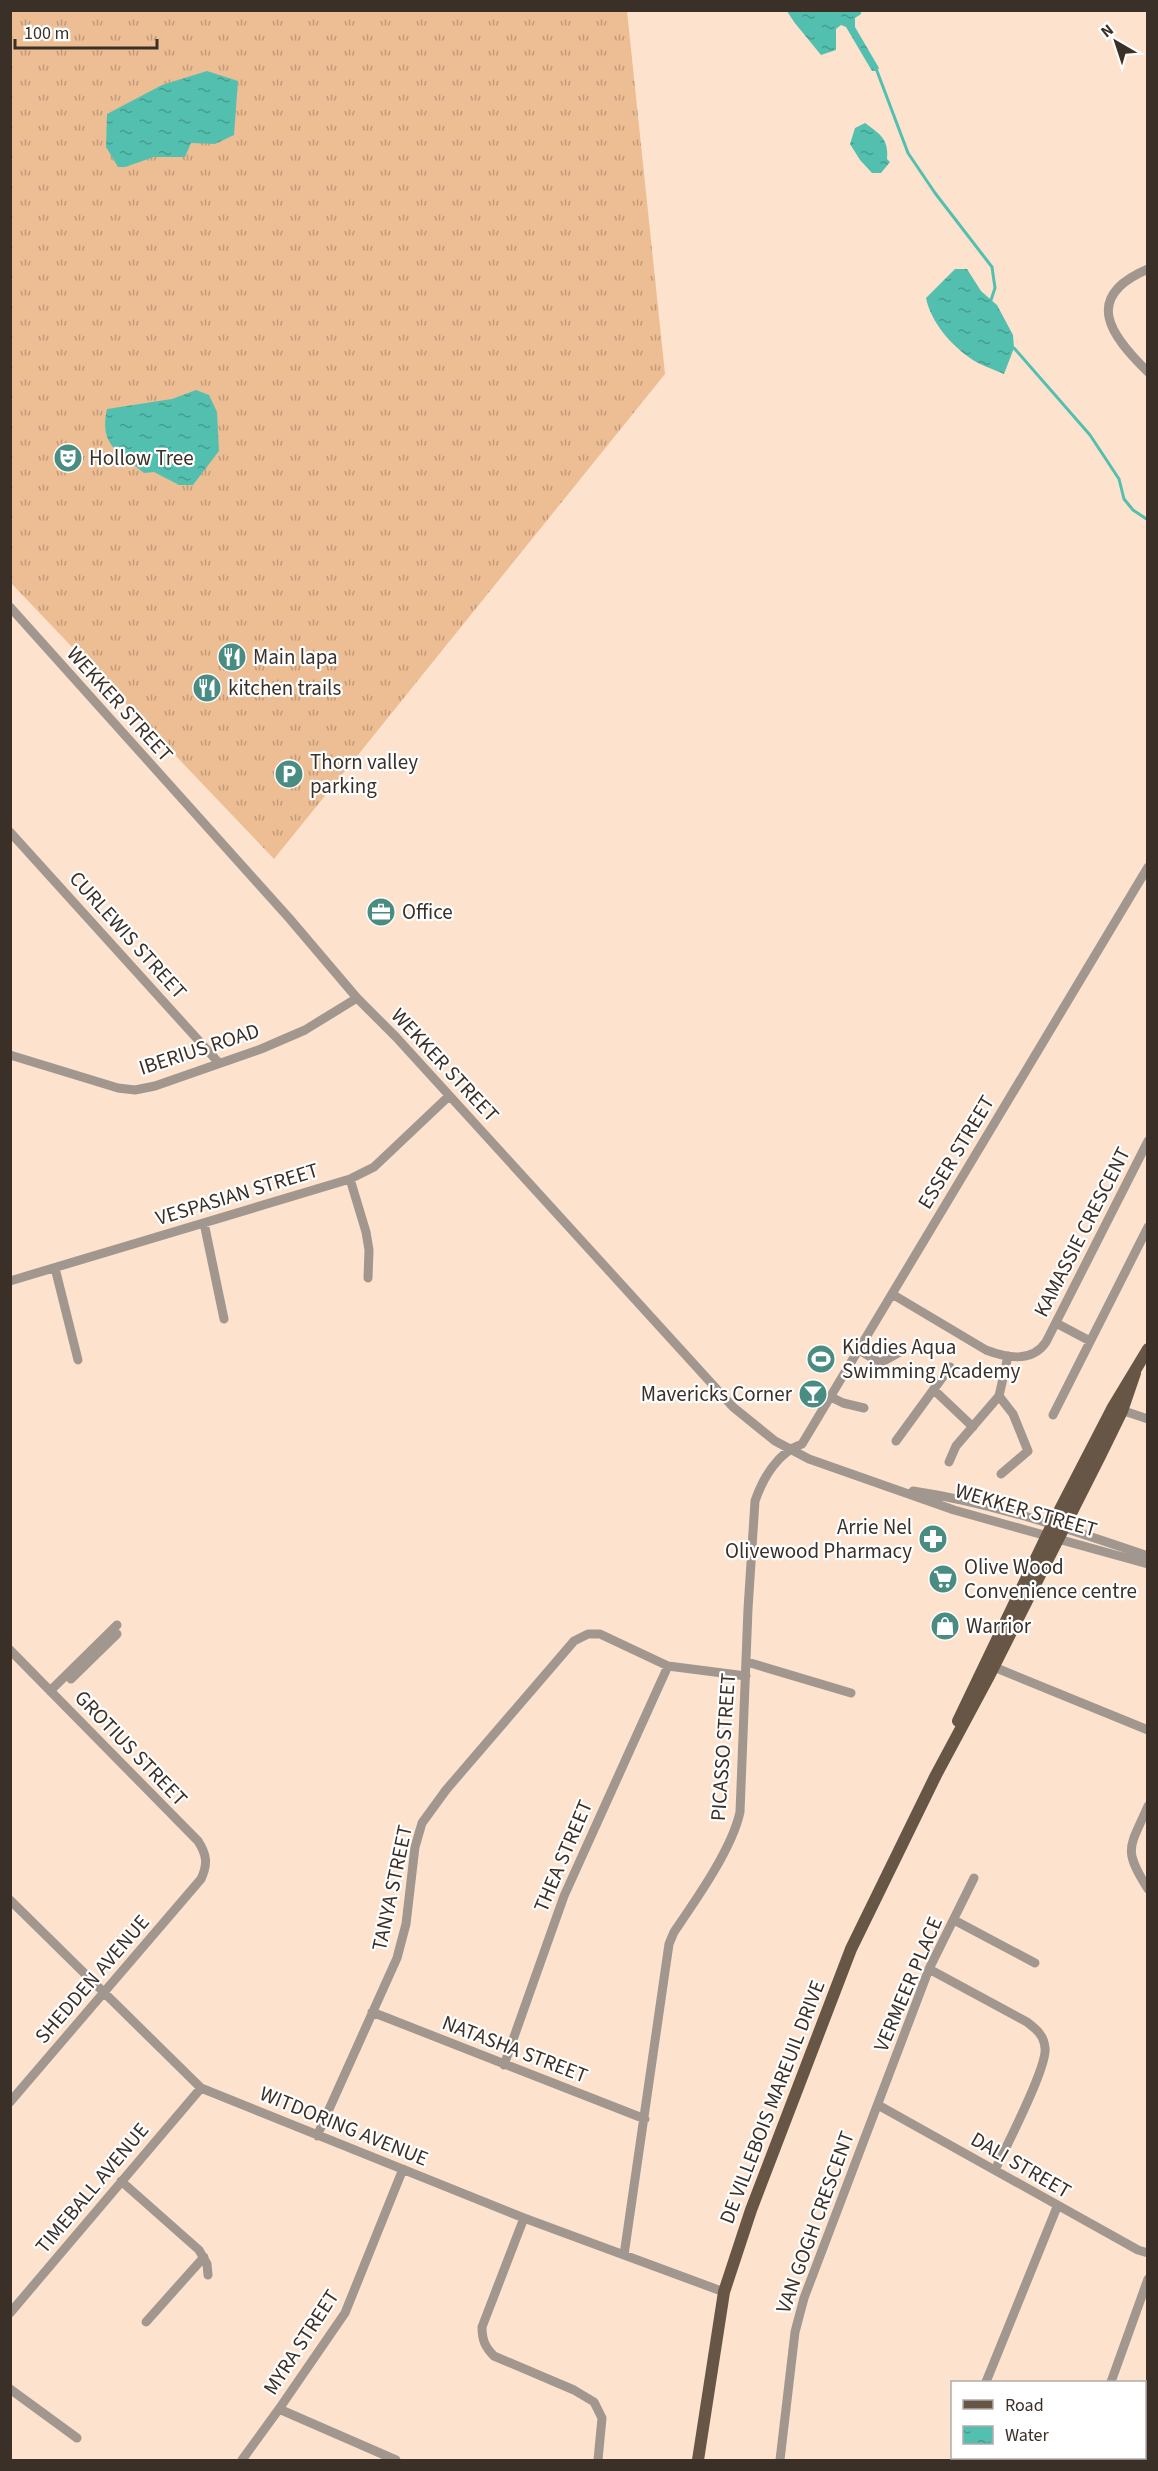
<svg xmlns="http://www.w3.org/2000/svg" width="1158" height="2471" viewBox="0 0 1158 2471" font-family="'Source Sans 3',sans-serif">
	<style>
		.grass { fill: url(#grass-tufts) }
		.water { fill: url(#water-ripples) }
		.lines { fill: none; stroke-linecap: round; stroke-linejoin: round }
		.stream { stroke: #53c0af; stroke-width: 3 }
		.minor { stroke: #a2978e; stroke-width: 9 }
		.major { stroke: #675546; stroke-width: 12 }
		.labels { text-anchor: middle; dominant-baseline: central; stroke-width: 4.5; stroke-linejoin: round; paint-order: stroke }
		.poi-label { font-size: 21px; fill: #3a3028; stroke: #fff; text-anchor: start }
		.street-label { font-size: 21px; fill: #3a3028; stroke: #fff }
	</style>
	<defs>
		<pattern id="grass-tufts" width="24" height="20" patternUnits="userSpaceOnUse" patternTransform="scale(1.5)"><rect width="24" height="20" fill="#edbd94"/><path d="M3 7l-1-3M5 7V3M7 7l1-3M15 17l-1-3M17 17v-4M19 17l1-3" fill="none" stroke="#c19a79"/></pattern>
		<pattern id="water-ripples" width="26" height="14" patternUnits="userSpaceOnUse" patternTransform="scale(1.5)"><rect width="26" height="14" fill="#53c0af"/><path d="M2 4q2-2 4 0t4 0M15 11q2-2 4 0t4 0" fill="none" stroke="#469c8e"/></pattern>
	</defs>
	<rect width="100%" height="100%" fill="#fde3ce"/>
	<path class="grass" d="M11,11H627L665,374L274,859L11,583Z"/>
	<path class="water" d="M787,11H861V14L855,18V27L879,68L877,71H872L846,27L841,25L836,29V50L821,55L794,22Z
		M207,71L238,81L234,135L215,144L191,143L185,157H154L125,167H118L106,147L107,114L162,85Z
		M865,123C880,134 889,139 887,159L890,162L881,173H872L860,160L850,144L855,128Z
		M955,269H967L981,291L997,305L1013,335L1014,348L1004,374C993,369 979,365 970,358C950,344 931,322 926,298Z
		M196,390L209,395L217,412L219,451L193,485H179L154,472L144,473C118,451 99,446 107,409L172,399Z"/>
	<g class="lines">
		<path class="stream" d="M877,71L908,153L935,193L992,267L995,288L991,300
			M1014,348L1090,435L1119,479L1124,499L1133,510L1148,520"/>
		<path class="minor" d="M1148,269C1082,297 1110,335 1148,372
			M10,607L289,918L357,998L396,1037L733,1407L775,1441L809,1459L954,1510L1148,1564
			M10,832L219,1063
			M10,1055L118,1088L135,1090L155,1086L261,1049L305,1030L357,998
			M350,1179L366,1232L369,1250L368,1278
			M204,1223L224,1319
			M55,1268L78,1360
			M10,1281L350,1179L374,1167L449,1096
			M892,1294L986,1350C1007,1358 1032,1363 1046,1342L1148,1141
			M1056,1323L1090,1341
			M859,1350L880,1363L900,1352
			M934,1390L973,1427
			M999,1396L1013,1414L1028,1451L1001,1474
			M831,1397L843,1403L864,1408
			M1118,1409L1148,1419
			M1053,1415L1148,1227
			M896,1441L950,1367
			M949,1462L956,1446L999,1396L1008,1356
			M913,1491C993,1503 1072,1530 1148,1556
			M10,1650L198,1841C207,1855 208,1864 201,1879L10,2102
			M747,1662L851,1693
			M989,1665L1148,1730
			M71,1679L117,1634
			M50,1691L117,1625
			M1148,1806C1130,1848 1122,1848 1148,1889
			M10,1900L201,2088L524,2218L724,2292
			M954,1920L1035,1963
			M929,1969L1027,2022C1036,2029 1044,2035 1045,2048C1048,2066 1005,2149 995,2170
			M372,2012L645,2119
			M504,2065L564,1896L668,1666
			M878,2105L1138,2250L1148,2253
			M317,2136L397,1958L406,1924L415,1847L422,1823L446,1790L574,1641L588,1634H600L668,1666L746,1676
			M121,2181L199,2250L207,2264L208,2275
			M524,2218L482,2327C482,2340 485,2347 494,2356L574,2390L594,2402L602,2418L598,2460
			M624,2255L669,1944L674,1932C696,1900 732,1849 740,1812L748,1609L755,1501C763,1478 778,1452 802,1444L1148,867
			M10,2313L201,2088
			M146,2322L204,2257
			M986,2382L1057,2207
			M1111,2382L1148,2279
			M10,2389L77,2438
			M279,2409L396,2460
			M242,2460L279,2409L345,2313L403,2169
			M780,2460L795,2332L804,2298L929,1969L974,1878
			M955,2460L956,2458
			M1079,2460L1081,2458"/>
		<path class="major" d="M958,1721L1052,1525L1113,1407L1148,1349
			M698,2460L724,2292L751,2210L851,1949L936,1775L988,1678L1100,1456L1122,1411L1135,1373"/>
	</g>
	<defs>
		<g id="theatre-disc" transform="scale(1.5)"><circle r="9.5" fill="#498d82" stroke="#fff"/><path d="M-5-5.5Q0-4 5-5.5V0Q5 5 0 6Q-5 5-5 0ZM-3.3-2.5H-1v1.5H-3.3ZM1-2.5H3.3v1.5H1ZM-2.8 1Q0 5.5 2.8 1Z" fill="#fff"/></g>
		<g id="restaurant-disc" transform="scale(1.5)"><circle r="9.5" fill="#498d82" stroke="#fff"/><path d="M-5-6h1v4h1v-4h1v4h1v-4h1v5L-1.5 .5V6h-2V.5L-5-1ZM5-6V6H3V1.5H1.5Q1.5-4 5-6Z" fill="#fff"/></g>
		<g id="parking-disc" transform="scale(1.5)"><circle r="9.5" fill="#498d82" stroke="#fff"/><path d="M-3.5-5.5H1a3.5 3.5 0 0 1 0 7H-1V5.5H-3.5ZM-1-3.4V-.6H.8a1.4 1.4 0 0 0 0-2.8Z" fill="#fff"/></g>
		<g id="office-disc" transform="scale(1.5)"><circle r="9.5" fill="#498d82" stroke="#fff"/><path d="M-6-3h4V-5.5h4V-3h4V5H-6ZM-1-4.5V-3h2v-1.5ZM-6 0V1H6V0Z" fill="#fff"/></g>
		<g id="stadium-disc" transform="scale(1.5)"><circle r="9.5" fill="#498d82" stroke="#fff"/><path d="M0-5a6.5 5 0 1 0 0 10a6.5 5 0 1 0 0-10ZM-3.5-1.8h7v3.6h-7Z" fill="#fff"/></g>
		<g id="bar-disc" transform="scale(1.5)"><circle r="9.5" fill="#498d82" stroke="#fff"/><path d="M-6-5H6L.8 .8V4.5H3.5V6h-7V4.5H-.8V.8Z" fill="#fff"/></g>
		<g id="pharmacy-disc" transform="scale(1.5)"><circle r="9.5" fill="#498d82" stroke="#fff"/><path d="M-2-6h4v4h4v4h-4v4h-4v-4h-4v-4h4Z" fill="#fff"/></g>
		<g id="supermarket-disc" transform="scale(1.5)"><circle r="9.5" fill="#498d82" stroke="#fff"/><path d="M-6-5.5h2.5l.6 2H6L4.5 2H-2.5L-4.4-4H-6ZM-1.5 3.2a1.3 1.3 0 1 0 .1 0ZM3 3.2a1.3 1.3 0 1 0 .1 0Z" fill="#fff"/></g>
		<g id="shop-disc" transform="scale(1.5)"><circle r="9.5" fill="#498d82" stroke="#fff"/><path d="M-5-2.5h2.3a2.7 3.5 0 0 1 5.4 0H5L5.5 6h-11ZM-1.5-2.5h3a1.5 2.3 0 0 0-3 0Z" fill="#fff"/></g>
	</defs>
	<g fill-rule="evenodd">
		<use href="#theatre-disc" x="68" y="458"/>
		<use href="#restaurant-disc" x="232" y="657"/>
		<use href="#restaurant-disc" x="207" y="688"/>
		<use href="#parking-disc" x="289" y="774"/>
		<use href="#office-disc" x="381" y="912"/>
		<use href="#stadium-disc" x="821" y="1359"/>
		<use href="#bar-disc" x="813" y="1394"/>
		<use href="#pharmacy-disc" x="933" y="1539"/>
		<use href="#supermarket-disc" x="943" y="1579"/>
		<use href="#shop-disc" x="945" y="1626"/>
	</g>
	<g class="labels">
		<g class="poi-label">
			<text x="89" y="458">Hollow Tree</text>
			<text x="253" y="657">Main lapa</text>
			<text x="228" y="688">kitchen trails</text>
			<text x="310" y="762">Thorn valley<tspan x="310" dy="24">parking</tspan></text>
			<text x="402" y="912">Office</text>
			<text x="842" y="1347">Kiddies Aqua<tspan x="842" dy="24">Swimming Academy</tspan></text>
			<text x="792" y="1394" text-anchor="end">Mavericks Corner</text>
			<text x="912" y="1527" text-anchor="end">Arrie Nel<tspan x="912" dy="24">Olivewood Pharmacy</tspan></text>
			<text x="964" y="1567">Olive Wood<tspan x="964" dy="24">Convenience centre</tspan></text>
			<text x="966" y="1626">Warrior</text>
		</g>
		<g class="street-label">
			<text transform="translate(120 704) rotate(48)">WEKKER STREET</text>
			<text transform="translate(128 935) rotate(48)">CURLEWIS STREET</text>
			<text transform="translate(199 1049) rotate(-18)">IBERIUS ROAD</text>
			<text transform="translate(445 1065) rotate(47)">WEKKER STREET</text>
			<text transform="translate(956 1152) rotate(-59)">ESSER STREET</text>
			<text transform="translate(237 1194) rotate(-17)">VESPASIAN STREET</text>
			<text transform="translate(1082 1232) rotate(-63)">KAMASSIE CRESCENT</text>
			<text transform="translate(1026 1510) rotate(16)">WEKKER STREET</text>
			<text transform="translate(723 1747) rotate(-86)">PICASSO STREET</text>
			<text transform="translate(131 1748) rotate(46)">GROTIUS STREET</text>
			<text transform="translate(563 1856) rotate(-67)">THEA STREET</text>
			<text transform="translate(392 1888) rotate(-78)">TANYA STREET</text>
			<text transform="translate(92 1979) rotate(-49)">SHEDDEN AVENUE</text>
			<text transform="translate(908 1984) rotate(-67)">VERMEER PLACE</text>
			<text transform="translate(515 2049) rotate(21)">NATASHA STREET</text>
			<text transform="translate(772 2102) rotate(-69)">DE VILLEBOIS MAREUIL DRIVE</text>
			<text transform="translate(344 2126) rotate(22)">WITDORING AVENUE</text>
			<text transform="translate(1021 2165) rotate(30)">DALI STREET</text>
			<text transform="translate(92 2188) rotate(-50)">TIMEBALL AVENUE</text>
			<text transform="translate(815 2222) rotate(-70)">VAN GOGH CRESCENT</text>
			<text transform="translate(301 2342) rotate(-57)">MYRA STREET</text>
		</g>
	</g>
	<rect width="1158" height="2471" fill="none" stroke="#3a3028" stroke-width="24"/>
	<rect x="951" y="2381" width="195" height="78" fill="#ffffff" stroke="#b0aca9" stroke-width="1.5"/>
	<rect x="963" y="2400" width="30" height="9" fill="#675546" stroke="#b0aca9" stroke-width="1.5"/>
	<text x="1005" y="2411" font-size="18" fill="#3a3028">Road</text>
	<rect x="963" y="2426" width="30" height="18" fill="url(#water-ripples)" stroke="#b0aca9" stroke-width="1.5"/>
	<text x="1005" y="2441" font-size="18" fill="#3a3028">Water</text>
	<g transform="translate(1116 42) rotate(321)" stroke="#ffffff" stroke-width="4.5" paint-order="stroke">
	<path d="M0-4.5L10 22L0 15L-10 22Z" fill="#3a3028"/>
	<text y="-9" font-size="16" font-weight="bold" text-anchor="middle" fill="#3a3028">N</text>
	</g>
	<path d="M15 39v9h142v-9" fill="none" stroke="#3a3028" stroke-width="3"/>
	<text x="24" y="39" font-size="18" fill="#3a3028" stroke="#ffffff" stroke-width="4.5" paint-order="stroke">100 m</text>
</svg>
